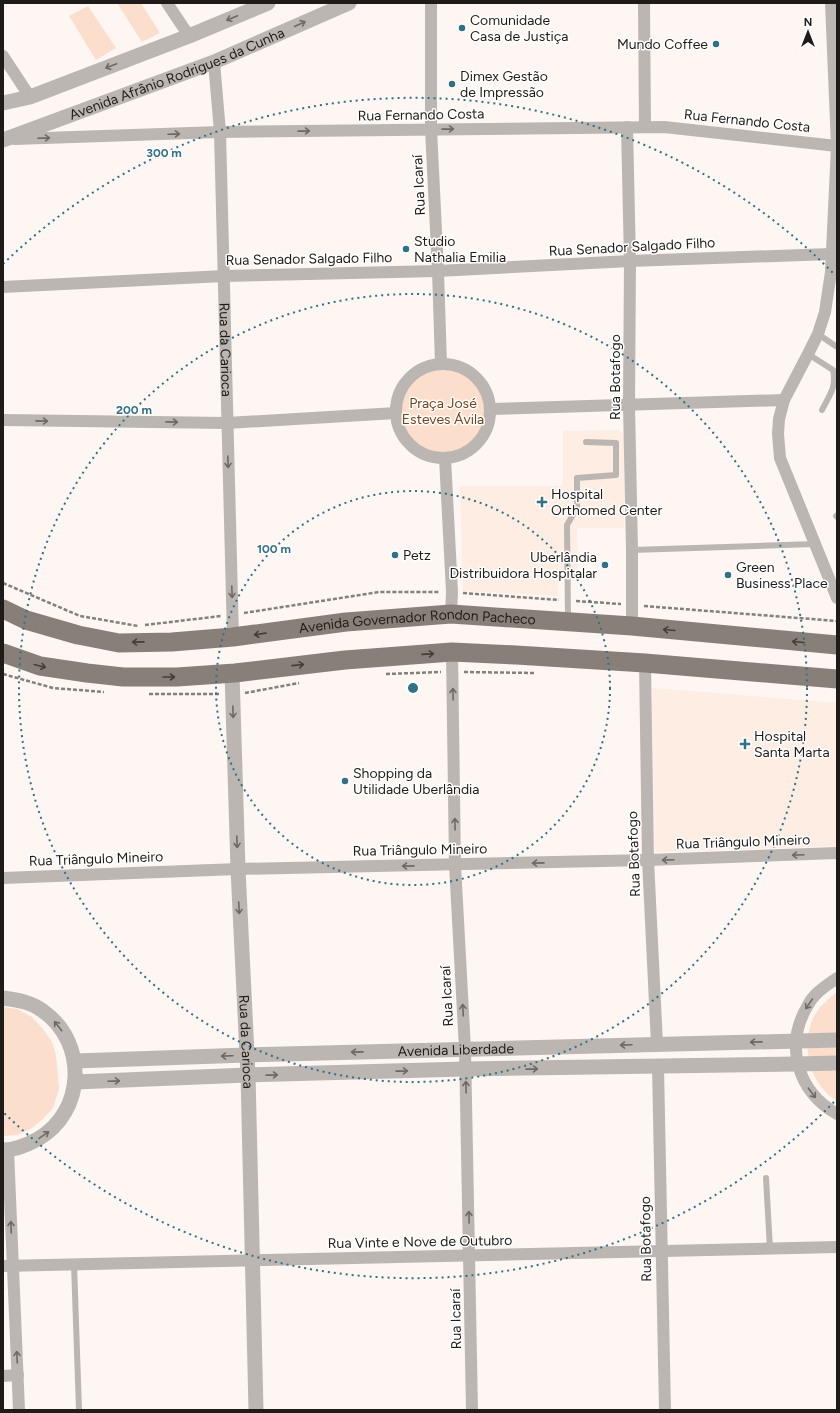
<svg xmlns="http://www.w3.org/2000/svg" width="840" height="1413" viewBox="0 0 840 1413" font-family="Figtree,sans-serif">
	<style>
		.built { fill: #fdede3 }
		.green { fill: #fcdecc }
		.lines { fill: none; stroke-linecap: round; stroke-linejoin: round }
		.path { stroke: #857f7c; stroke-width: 2.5; stroke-dasharray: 4 2; stroke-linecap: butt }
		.service { stroke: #bcb6b3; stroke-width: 6 }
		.minor { stroke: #bcb6b3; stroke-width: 12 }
		.tertiary { stroke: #bcb6b3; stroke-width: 15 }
		.primary { stroke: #897f79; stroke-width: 19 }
		.oneway { stroke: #6e6866 }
		.oneway2 { stroke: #443e3a }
		.ring { fill: none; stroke: #317085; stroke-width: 2; stroke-dasharray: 2 4 }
		.poi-dot { fill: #317085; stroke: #fff; stroke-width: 1.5 }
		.labels { text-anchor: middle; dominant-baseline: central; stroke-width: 3; stroke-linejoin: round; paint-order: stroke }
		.poi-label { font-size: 14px; fill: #1f1b18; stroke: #fff; text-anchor: start }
		.street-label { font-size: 14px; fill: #1f1b18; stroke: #fff }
		.park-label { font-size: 14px; fill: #784117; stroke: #fff }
		.centre { fill: #317085; stroke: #fff; stroke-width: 2 }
		.ring-label { font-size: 12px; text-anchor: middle; font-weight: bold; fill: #317085; stroke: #fff; stroke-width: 3; stroke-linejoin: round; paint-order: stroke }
	</style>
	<rect width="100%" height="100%" fill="#fef6f2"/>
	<path class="built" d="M618,430L624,434V528H577L578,571L559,570L558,596L463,591L460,486H563V431Z
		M652,688L837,703V846L655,852Z"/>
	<path class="green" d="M117,3H141L160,33L142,42Z
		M88,6L116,48L96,60L69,16Z
		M396 411a47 47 0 1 1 94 0a47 47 0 1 1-94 0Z
		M837,992V1101C809,1084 800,1045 814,1016C820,1006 828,999 837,992Z
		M3,1007L17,1009L32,1017L43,1029L52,1042L56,1055L59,1089L53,1108L43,1119L32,1128L17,1135L3,1136Z"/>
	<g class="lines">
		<path class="path" d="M3,583L80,616L138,626
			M463,593L559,600
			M576,601L621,604
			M644,606L837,621
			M244,613L379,592H440
			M145,625L221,616
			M464,672L535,673
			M3,674L53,688L104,692
			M386,674L441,672
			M245,693L299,683
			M149,694H220"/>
		<path class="service" d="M818,334L837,347
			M808,354L833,370C837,387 829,396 822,410
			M836,516L837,517
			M632,550L815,544
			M568,619L567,525L577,508V478L616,475V443L586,442
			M766,1178L770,1249
			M74,1264L79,1410"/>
		<g class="minor">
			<path d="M167,3L189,36"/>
			<path d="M431,3V129L438,271L441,364"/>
			<path d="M644,3L645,127"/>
			<path d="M831,3L837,146L831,272L825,312L818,334L808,354L784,400L779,419L778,434L780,458L837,598"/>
			<path d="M3,56L30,97"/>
			<path id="s1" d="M214,62L220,132L233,637"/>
			<path d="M627,127L630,261L629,405L632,550V626"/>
			<path d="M15,139L220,132L664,127L837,146"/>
			<path d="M3,287L224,276L438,271L630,261L831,254"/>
			<circle cx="443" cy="411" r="47"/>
			<path d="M490,409L784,400"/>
			<path d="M3,420L227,423L396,413"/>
			<path d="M445,458L452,592L451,614"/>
			<path d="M452,652L455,865L465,1049L472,1410"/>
			<path d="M645,663L648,860L657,1044"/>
			<path d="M3,878L238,869L648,860L837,853"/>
			<path d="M837,978C826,986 814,993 808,1005C784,1045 797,1091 837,1114"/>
			<path d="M658,1067L665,1410"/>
			<path d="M8,1150L19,1410"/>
			<path d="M3,1266L837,1247"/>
			<path d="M3,1376L18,1375"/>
		</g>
		<g class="tertiary">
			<path d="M3,103L30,97L189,36L268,3"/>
			<path id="s2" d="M3,140L214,62L349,3"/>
			<path id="s3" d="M232,673L238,869L248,1075L256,1410"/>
			<path d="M3,998C18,1000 31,1002 43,1011C88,1043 85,1112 38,1139C27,1145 15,1150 3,1150"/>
			<path id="s4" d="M75,1061L247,1055L837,1040"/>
			<path d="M75,1082L248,1075L465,1069L797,1064L837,1063"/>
		</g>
		<g class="primary">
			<path id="s5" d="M3,609L26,620L78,635L119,643L172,642L233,637L346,622L451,614L632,626L837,645"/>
			<path d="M3,653L40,666L87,673L123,677H177L235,673L345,660L452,652L516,655L645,663L837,679"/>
		</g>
	</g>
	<defs><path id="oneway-shaft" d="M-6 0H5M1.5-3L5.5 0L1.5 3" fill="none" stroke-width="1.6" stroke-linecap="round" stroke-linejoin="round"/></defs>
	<g class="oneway">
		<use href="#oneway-shaft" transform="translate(232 18) rotate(157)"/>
		<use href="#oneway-shaft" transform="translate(300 24) rotate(-24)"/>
		<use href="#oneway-shaft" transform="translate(111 66) rotate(159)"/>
		<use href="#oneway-shaft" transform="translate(448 129) rotate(-1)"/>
		<use href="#oneway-shaft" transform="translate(304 131) rotate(-1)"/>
		<use href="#oneway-shaft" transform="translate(174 134) rotate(-2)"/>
		<use href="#oneway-shaft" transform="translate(44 138) rotate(-2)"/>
		<use href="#oneway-shaft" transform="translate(42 421) rotate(1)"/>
		<use href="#oneway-shaft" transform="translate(172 422) rotate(1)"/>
		<use href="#oneway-shaft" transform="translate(228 462) rotate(88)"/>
		<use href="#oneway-shaft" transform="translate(232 592) rotate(88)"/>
		<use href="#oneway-shaft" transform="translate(453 694) rotate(-91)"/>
		<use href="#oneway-shaft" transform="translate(233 712) rotate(88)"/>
		<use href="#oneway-shaft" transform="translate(455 824) rotate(-91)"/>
		<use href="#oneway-shaft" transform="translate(237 842) rotate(88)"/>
		<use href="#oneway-shaft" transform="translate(798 855) rotate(178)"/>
		<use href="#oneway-shaft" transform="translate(668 860) rotate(178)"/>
		<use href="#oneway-shaft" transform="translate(538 863) rotate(179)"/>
		<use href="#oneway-shaft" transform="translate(408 866) rotate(179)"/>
		<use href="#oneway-shaft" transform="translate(239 908) rotate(87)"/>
		<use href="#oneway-shaft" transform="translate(809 1004) rotate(124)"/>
		<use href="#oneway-shaft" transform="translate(463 1010) rotate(-93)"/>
		<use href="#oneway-shaft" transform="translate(58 1026) rotate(-128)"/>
		<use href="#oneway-shaft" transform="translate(756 1042) rotate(179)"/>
		<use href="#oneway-shaft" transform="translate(626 1045) rotate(178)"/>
		<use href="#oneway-shaft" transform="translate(357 1052) rotate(179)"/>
		<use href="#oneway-shaft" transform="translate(227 1056) rotate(178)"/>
		<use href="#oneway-shaft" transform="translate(532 1069) rotate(-1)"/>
		<use href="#oneway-shaft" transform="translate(402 1071) rotate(-1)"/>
		<use href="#oneway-shaft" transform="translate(272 1075) rotate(-1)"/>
		<use href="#oneway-shaft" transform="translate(114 1081) rotate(-2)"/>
		<use href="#oneway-shaft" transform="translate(466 1087) rotate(-91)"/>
		<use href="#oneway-shaft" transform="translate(812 1093) rotate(53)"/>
		<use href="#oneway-shaft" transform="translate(44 1135) rotate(-35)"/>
		<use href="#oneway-shaft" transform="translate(469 1217) rotate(-91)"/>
		<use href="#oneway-shaft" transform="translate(11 1227) rotate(-92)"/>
		<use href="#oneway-shaft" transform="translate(17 1357) rotate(-93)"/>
	</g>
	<g class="oneway2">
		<use href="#oneway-shaft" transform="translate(669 630) rotate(-175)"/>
		<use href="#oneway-shaft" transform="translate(260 634) rotate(172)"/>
		<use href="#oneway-shaft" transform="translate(138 642) rotate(179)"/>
		<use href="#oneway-shaft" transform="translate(798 642) rotate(-175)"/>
		<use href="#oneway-shaft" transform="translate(428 654) rotate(-4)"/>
		<use href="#oneway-shaft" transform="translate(298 665) rotate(-6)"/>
		<use href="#oneway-shaft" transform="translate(40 666) rotate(14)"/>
		<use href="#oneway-shaft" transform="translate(169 677)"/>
	</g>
	<g class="ring">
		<circle cx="413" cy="688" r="197"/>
		<circle cx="413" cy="688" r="394"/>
		<path d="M834 1102A590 590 0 0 1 3 1112M3 264A590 590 0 0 1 834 274"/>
	</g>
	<g class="poi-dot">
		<circle cx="462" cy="28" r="4"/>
		<circle cx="716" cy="44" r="4"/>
		<circle cx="452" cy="84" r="4"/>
		<circle cx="406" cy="249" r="4"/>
		<path d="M540 496h4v4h4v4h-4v4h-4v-4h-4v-4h4z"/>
		<circle cx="395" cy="555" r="4"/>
		<circle cx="605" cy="565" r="4"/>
		<circle cx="728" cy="575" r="4"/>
		<path d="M743 738h4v4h4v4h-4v4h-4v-4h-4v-4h4z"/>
		<circle cx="345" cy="781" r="4"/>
	</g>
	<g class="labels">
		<g class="poi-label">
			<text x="470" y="20">Comunidade<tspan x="470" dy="16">Casa de Justiça</tspan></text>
			<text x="708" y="44" text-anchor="end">Mundo Coffee</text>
			<text x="460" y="76">Dimex Gestão<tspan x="460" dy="16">de Impressão</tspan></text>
			<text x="414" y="241">Studio<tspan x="414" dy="16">Nathalia Emilia</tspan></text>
			<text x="551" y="494">Hospital<tspan x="551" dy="16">Orthomed Center</tspan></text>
			<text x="403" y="555">Petz</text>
			<text x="597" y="557" text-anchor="end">Uberlândia<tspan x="597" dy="16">Distribuidora Hospitalar</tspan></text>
			<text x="736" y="567">Green<tspan x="736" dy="16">Business Place</tspan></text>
			<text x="754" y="736">Hospital<tspan x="754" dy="16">Santa Marta</tspan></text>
			<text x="353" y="773">Shopping da<tspan x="353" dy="16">Utilidade Uberlândia</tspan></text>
		</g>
		<g class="street-label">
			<text stroke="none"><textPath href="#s2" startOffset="186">Avenida Afrânio Rodrigues da Cunha</textPath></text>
			<text transform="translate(421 115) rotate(-1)">Rua Fernando Costa</text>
			<text transform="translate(747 121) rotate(6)">Rua Fernando Costa</text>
			<text transform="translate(419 185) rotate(-93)">Rua Icaraí</text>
			<text transform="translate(632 247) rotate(-3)">Rua Senador Salgado Filho</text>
			<text transform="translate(309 259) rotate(-1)">Rua Senador Salgado Filho</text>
			<text stroke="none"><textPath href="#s1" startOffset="288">Rua da Carioca</textPath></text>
			<text transform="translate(615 377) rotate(-90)">Rua Botafogo</text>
			<text stroke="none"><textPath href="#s5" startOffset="421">Avenida Governador Rondon Pacheco</textPath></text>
			<text transform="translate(743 842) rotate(-2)">Rua Triângulo Mineiro</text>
			<text transform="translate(420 850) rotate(-1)">Rua Triângulo Mineiro</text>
			<text transform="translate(634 854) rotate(-92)">Rua Botafogo</text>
			<text transform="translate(96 859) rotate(-2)">Rua Triângulo Mineiro</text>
			<text transform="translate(447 996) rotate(-93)">Rua Icaraí</text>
			<text stroke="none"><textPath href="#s3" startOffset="369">Rua da Carioca</textPath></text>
			<text stroke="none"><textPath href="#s4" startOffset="381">Avenida Liberdade</textPath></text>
			<text transform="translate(646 1239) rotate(-91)">Rua Botafogo</text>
			<text transform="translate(420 1242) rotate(-1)">Rua Vinte e Nove de Outubro</text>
			<text transform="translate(456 1319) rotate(-91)">Rua Icaraí</text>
		</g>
		<g class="park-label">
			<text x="443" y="403">Praça José<tspan x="443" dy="16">Esteves Ávila</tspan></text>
		</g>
	</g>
	<circle cx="413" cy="688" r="6" class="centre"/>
	<g class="ring-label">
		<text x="164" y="157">300 m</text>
		<text x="134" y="414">200 m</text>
		<text x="274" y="553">100 m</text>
	</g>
	<rect width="840" height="1413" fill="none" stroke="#1f1b18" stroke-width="8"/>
	<g transform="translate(808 32)" stroke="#ffffff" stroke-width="3" paint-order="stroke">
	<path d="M0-3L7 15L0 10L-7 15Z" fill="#1f1b18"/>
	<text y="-6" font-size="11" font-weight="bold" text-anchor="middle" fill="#1f1b18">N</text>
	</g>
</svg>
